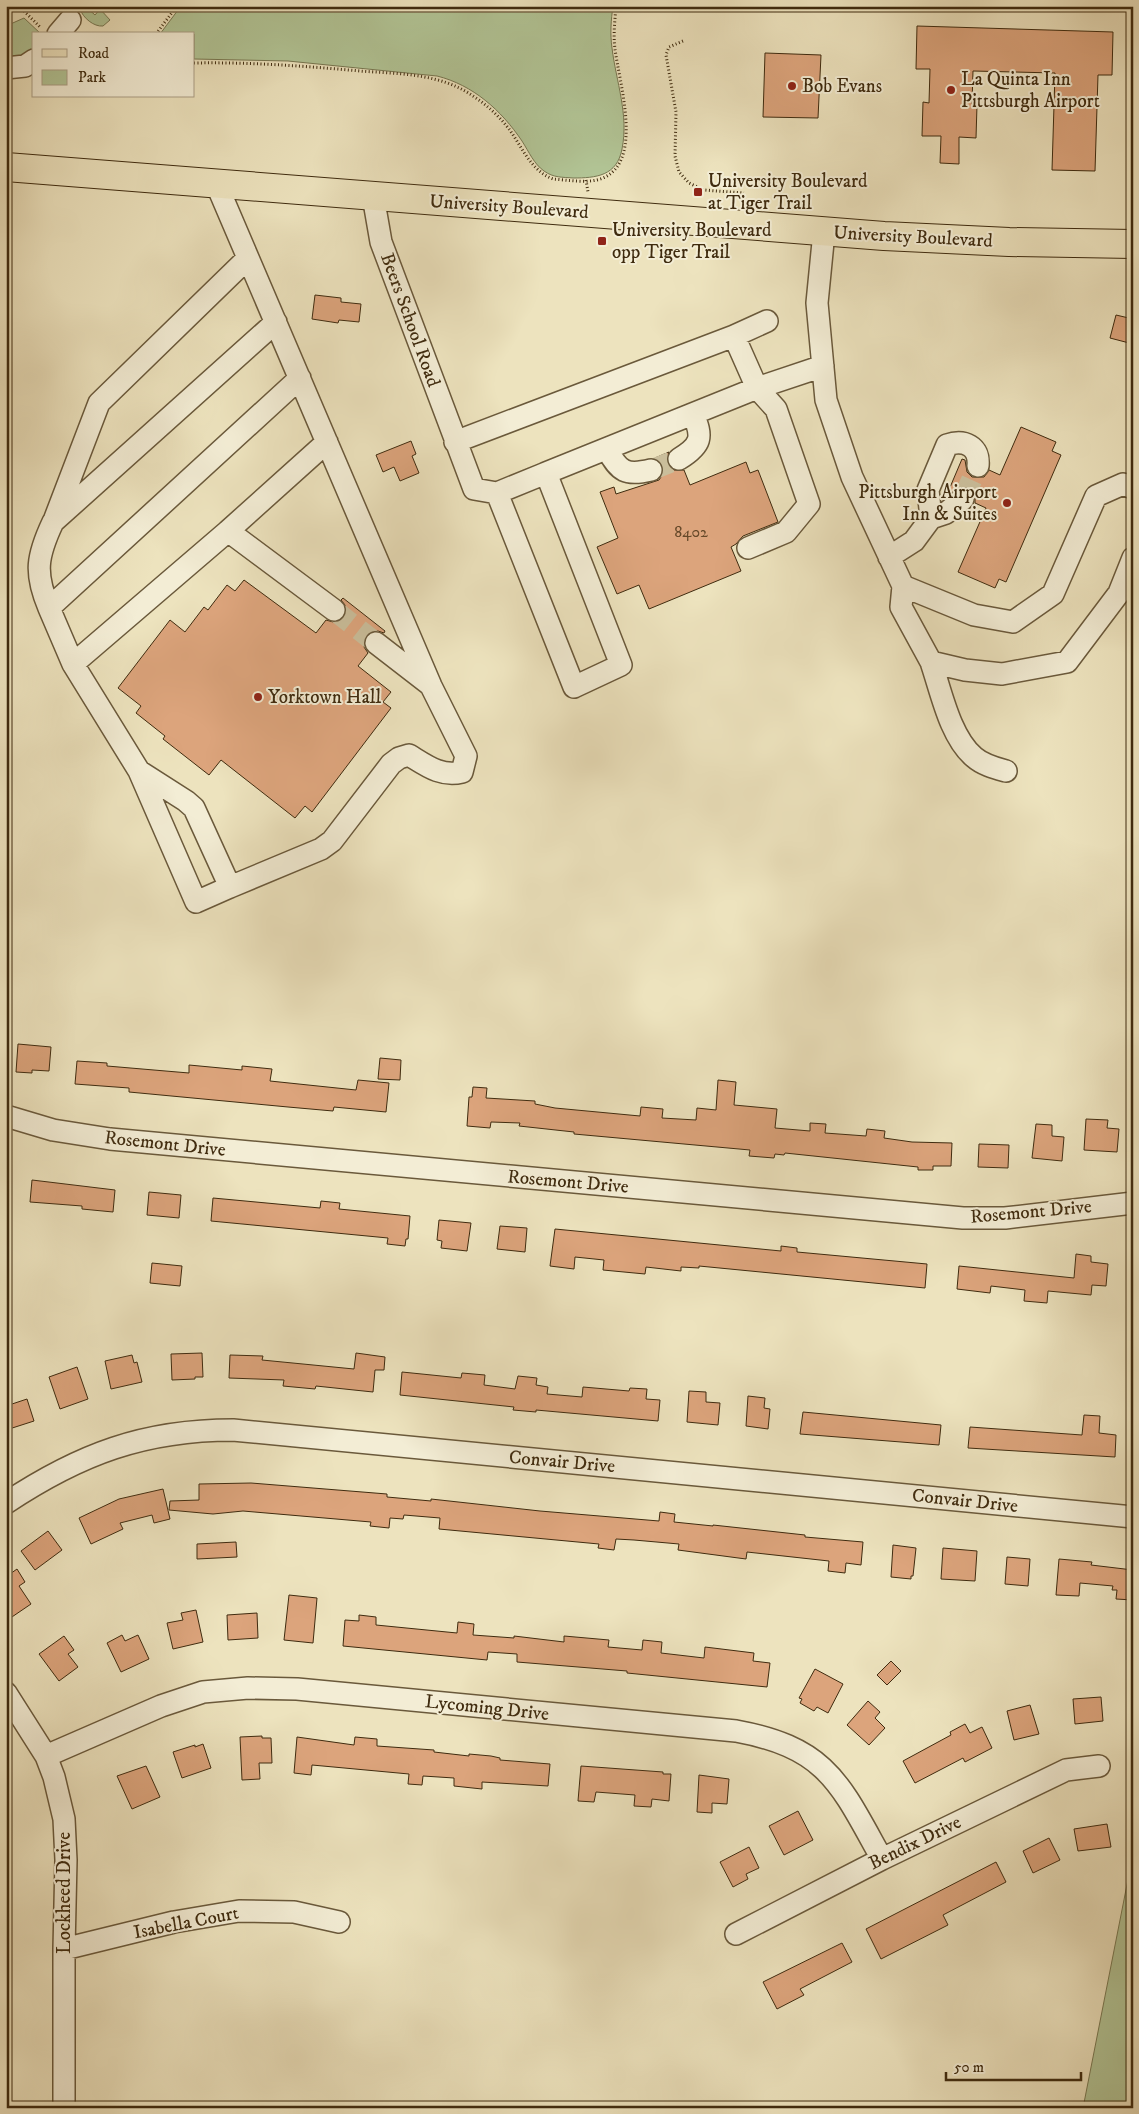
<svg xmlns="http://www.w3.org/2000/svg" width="1139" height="2114" viewBox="0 0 1139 2114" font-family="'IM FELL DW Pica',serif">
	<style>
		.green { fill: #b2c596; stroke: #787852 }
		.building { fill: #dca47c; stroke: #3f2b0f }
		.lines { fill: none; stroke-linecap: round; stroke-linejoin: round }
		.minor-tunnel { stroke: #cabe9b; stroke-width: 21; stroke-dasharray: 21 11; stroke-linecap: butt }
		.minor-casing { stroke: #6a593b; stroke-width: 24 }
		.major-casing { stroke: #3f2b0f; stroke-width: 30 }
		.path { stroke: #3f2b0f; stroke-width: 3; stroke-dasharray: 1 2.5; stroke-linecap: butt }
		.minor { stroke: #f3edd5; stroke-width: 21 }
		.major { stroke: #ede3be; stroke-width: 28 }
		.poi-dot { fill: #8f2418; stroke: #f3edd5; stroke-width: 2 }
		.labels { text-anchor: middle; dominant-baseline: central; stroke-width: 4; stroke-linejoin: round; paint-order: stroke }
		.number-label { font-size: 16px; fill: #66492a }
		.poi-label { font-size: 19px; fill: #3f2b0f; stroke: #f3edd5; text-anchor: start }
		.street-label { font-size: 19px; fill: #3f2b0f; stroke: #f3edd5 }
	</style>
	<rect width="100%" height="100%" fill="#ede3be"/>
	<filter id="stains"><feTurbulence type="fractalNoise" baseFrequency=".004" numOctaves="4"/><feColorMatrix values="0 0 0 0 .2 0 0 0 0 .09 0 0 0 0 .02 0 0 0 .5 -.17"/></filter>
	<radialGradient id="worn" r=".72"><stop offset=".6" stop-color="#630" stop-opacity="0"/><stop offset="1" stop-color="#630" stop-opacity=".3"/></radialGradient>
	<path class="green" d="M82,6H85L95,15L100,9L110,20L103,26C94,27 83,18 80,9Z
		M181,6H613C611,20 610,34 612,48C616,81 629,115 622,149C617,176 596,178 573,178C562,177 554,178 544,171C534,164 529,152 522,141C501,110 473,85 437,76L288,61L194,59V34H160Z
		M24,18L41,34H34V51L6,62V26Z
		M1133,1854V2108H1083Z"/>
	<path class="building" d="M917,26L1113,32L1112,75H1098L1095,171L1052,170L1055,73L973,71L972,104L977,105L976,138L959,137V164L940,163L941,136H922L923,102L929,103L930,69H916Z
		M765,53L821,55L818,118L763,117Z
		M315,295L341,298V302L361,304L359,322L339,320L338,323L312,319Z
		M1116,315L1133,319V344L1110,338Z
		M1021,427L1056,442L1052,451L1061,455L1006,582L999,579L995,588L958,572L986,508L975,503V496L968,488L960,487L951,493L948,492L962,459L965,460L967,472L972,477H984L989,470L1000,475Z
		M411,441L416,454L412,456L419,473L400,481L394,467L383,472L376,455Z
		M669,452L667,459L668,465L674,470H684L690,485L746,462L750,473L758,470L778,522L743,536L736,544L731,547L741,571L649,609L639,585L617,594L597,547L618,538L600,492L614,487L616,494L659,480L663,474V467L660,461L655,458Z
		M244,580L316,633L326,620L333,622L344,618L346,611L345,605L341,600L343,598L385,631L384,633L378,631H372L366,636L364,647L368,653L358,666L391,692L383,702L391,708L312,812L305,806L295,818L221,760L209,775L163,739L165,736L136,713L141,706L118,688L170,620L185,632L204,607L208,610L227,585L235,591Z
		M18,1044L51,1047L49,1071L32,1070V1073L16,1072Z
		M380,1058L401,1060L400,1080L378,1079Z
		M77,1061L107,1063V1066L189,1073V1065L242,1070V1066L272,1069L270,1081L356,1090L358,1080L389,1083L386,1112L334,1107L333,1111L288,1107L129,1092V1088L75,1084Z
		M718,1080L736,1082L734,1105L777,1109L775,1128L810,1131V1123L826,1124L825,1133L866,1136L867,1129L885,1131L884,1138L912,1142L952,1143L951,1166H933V1170H918V1167L785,1153L784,1155L775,1154L774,1158L749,1156L750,1150L574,1134V1132L519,1126L520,1123L491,1122L490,1128L467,1126L469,1097H472L473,1087L487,1088L486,1098L535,1101V1104L555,1108L640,1116L641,1107L663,1109L662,1118L696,1120L697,1108L716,1110Z
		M1086,1119L1108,1120L1107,1128L1119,1129L1117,1152L1084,1150Z
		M1036,1124L1052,1125V1136L1064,1137L1062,1161L1032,1158Z
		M979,1144L1009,1145L1008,1168L978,1167Z
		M32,1180L115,1190L113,1212L82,1209V1206L30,1202Z
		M149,1192L181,1195L179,1218L147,1215Z
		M213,1198L320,1208L321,1201L340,1203L339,1209L410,1216L408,1239H406L405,1246L387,1244L388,1238L211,1221Z
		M439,1220L471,1223L467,1251L441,1248L442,1241L437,1240Z
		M500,1226L527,1228L525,1252L497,1249Z
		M555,1229L781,1251V1246L797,1248V1252L927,1264L925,1288L699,1266V1268L681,1267V1271L646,1267L645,1274L603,1270L604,1260L575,1257L574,1269L550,1266Z
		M1076,1254L1091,1256V1262L1108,1264L1106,1286L1092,1285L1091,1295L1048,1291L1047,1303L1024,1301L1025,1290L991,1286L990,1293L957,1289L959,1266L1074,1278Z
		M152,1263L182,1266L180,1286L150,1283Z
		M202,1353L203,1377H195V1379L172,1380L171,1354Z
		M356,1353L385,1357L384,1370H375L373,1392L316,1386L315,1389L283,1386L284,1380L229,1378L230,1355L263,1356L262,1360L354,1369Z
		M132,1355L134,1363L137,1362L142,1382L111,1389L105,1361Z
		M77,1367L88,1399L60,1409L49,1377Z
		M402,1372L461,1378L462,1373L485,1375L484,1385L515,1389L518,1376L537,1378L536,1385L548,1387L547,1394L582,1397L583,1387L629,1391L630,1388L647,1389L646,1399L660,1400L658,1421L536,1410V1412L513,1410L514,1407L400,1395Z
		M689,1391L706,1392V1402L720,1403L718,1425L687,1422Z
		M748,1396L765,1398L764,1408L770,1409L768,1429L746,1426Z
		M27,1399L34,1421L6,1430V1406Z
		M803,1412L941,1425L939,1445L800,1434Z
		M1084,1415L1100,1416L1099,1433L1116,1435L1115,1457L968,1448L970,1427L1082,1435Z
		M251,1483L387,1494V1497L431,1501V1499L540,1511L659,1521L660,1512L675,1514L674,1522L713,1526V1525L805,1535V1537L863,1542L861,1565L846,1563L845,1573L828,1571L829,1561L747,1552L746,1559L678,1550L679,1544L634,1540L616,1539L614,1550L598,1548L599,1544L439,1529L440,1518L404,1515L403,1519L390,1518L389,1528L370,1526L371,1522L243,1511L213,1514L169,1510L170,1501L199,1500V1484Z
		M163,1489L170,1519L154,1523L152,1515L120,1523L123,1529L91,1544L79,1518L119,1499Z
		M48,1531L62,1550L35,1570L21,1551Z
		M236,1542L237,1557L197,1559V1544Z
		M893,1545L916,1548L913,1576H911V1579L891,1577Z
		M943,1548L977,1551L975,1581L941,1579Z
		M1007,1557L1030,1559L1028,1586L1005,1584Z
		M1059,1559L1092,1562L1091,1565L1133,1570V1600L1116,1599L1117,1590H1112L1113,1586L1080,1583L1079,1596L1056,1595Z
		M6,1568L10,1574L17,1569L25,1582L19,1586L31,1604L6,1621Z
		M289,1595L317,1598L313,1643L284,1640Z
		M196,1610L203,1642L173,1649L167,1623L183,1620L181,1613Z
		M257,1613L258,1638L228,1640L227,1615Z
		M359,1615L376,1617V1625L457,1633L458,1622L474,1624L473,1635L514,1638V1636L564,1642V1636L609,1640L608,1647L642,1650L643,1640L662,1642L661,1653L704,1658L705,1647L754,1653L753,1661L770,1663L767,1687L627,1673V1671L517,1662V1654L488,1652L487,1660L343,1646L345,1620L359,1621Z
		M122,1635L125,1641L138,1635L149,1659L121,1672L107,1643Z
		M64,1636L74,1650L68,1654L78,1667L59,1681L39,1654Z
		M891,1661L901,1671L887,1685L877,1675Z
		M815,1669L843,1684L828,1713L817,1707L814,1711L800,1703L802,1699L799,1698Z
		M1101,1697L1103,1721L1075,1724L1073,1699Z
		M868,1701L880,1712L875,1718L885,1728L869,1745L847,1725Z
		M1030,1705L1039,1734L1014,1740L1007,1711Z
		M965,1724L970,1733L982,1727L992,1748L965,1762L963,1758L915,1783L903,1761L951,1735L950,1732Z
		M262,1736V1738H271L272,1763H259L260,1779L242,1780L240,1737Z
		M297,1737L354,1745L355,1737L377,1739V1746L434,1750V1752L469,1756V1754L491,1756L500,1758V1760L550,1764L548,1786L482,1782V1789L454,1786V1778L423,1776L422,1785L408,1784L409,1774L312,1765L311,1775L294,1773Z
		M203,1744L211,1768L182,1778L173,1752L195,1745V1747Z
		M146,1766L160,1797L132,1809L117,1776Z
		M581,1766L663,1772V1774H671L669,1801L652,1799L651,1807L634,1806L635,1795L596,1792L594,1802L578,1801Z
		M699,1775L729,1779L727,1804L712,1803V1813L697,1812Z
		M798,1811L813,1840L784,1855L769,1826Z
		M1107,1824L1111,1847L1078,1851L1074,1829Z
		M1049,1838L1060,1860L1033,1873L1023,1851Z
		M749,1847L759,1868L746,1874L748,1879L733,1887L720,1862Z
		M996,1862L1006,1882L943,1915L948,1925L881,1959L866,1929Z
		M842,1943L852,1962L800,1989L804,1995L777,2009L763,1982Z"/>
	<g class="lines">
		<path class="minor-tunnel" d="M651,470L679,459
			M963,499L978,466
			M334,610L376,643"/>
		<g class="minor-casing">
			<path id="minor" d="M58,34L70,20
				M6,68L25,66L34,60
				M373,196L381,242L474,489L497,493L574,687L621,665L546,473L757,388L823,366
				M824,232L817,303L826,400L852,477L903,586L901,607L931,662L965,670L1002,674L1067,662L1119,593L1133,558
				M734,336L767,321
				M327,442L228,531L334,610
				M455,442L734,336L757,388L776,409L809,504L786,532L748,548
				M607,449C619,472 626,476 651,470
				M679,459C702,445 703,437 693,414
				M497,493L546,473
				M55,518L99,403L248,258
				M931,518L928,490L947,445C964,439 980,446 978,466
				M228,531L73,664L49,608L300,378
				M889,557L914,541L931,518L946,513L963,499
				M903,586L974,615L1013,622L1053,594L1096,496L1123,484L1133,488
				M49,608C34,573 37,556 53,522L276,322
				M376,643L429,684
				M931,662C941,691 950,737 974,757C983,765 995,768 1006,771
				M73,664L139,771L186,801L194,808L230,887L321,849L332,841L391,764L399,758L409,755C427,766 441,777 462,772L466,756L431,686L216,183
				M139,771L196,902L230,887
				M6,1116L53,1130L110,1139L963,1218H1005L1133,1203
				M6,1503C80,1454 144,1430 233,1430L1133,1517
				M6,1693L46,1756L54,1777L64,1819L66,1860L64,1949V2108
				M46,1756L161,1706L203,1692L248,1688L297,1689L736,1731C828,1748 840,1784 882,1859
				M736,1934L882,1859L1066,1770L1099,1766
				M64,1949L174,1922L239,1911L294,1912L339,1922"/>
		</g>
		<g class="major-casing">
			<path id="major" d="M6,167L884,236L1009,242L1133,244"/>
		</g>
		<path class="path" d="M19,6L41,28
			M156,34L177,6
			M683,41L669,47L666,55L676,112L675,156L679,172L689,183L704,190L744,193
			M194,63C249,62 305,66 360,71C399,74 440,73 473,96C487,105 499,116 509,129C522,147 531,171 553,179C568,180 589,184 603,178C644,161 619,82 615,49C613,35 615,20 616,6
			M586,180L588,192"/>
		<use href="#minor" class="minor"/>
		<use href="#major" class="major"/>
	</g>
	<g class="poi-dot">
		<circle cx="792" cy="86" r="5"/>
		<circle cx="951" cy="90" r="5"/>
		<rect x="693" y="187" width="10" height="10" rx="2.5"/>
		<rect x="597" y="236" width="10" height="10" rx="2.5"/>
		<circle cx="1007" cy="503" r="5"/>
		<circle cx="258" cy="697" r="5"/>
	</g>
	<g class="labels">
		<g class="number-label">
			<text x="691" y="532">8402</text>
		</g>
		<g class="poi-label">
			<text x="961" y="79">La Quinta Inn<tspan x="961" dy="22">Pittsburgh Airport</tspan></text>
			<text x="802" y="86">Bob Evans</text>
			<text x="708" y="181">University Boulevard<tspan x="708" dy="22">at Tiger Trail</tspan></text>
			<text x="612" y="230">University Boulevard<tspan x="612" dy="22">opp Tiger Trail</tspan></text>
			<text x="997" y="492" text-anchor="end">Pittsburgh Airport<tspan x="997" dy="22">Inn &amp; Suites</tspan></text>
			<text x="268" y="697">Yorktown Hall</text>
		</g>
		<g class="street-label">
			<text transform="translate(509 207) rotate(4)">University Boulevard</text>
			<text transform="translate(913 237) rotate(3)">University Boulevard</text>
			<text transform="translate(410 320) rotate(70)">Beers School Road</text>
			<text transform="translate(165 1144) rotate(6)">Rosemont Drive</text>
			<text transform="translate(568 1182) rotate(5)">Rosemont Drive</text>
			<text transform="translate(1031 1212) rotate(-5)">Rosemont Drive</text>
			<text transform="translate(562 1462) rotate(5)">Convair Drive</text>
			<text transform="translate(965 1501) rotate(6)">Convair Drive</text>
			<text transform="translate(487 1708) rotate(6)">Lycoming Drive</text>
			<text transform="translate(915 1843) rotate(-26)">Bendix Drive</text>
			<text transform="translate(64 1893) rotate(-90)">Lockheed Drive</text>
			<text transform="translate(186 1923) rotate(-11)">Isabella Court</text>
		</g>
	</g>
	<rect width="1139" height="2114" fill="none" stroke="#ede3be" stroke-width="25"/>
	<rect x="8" y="8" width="1124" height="2099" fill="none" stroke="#3f2b0f" stroke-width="2.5"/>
	<rect x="12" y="12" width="1114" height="2089" fill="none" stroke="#3f2b0f"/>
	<rect x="32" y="32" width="162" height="65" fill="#f3edd5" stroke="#ab9f86"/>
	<rect x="42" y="49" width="25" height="8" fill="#ede3be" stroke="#ab9f86"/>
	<text x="78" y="58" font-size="15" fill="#3f2b0f">Road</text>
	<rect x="42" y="70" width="25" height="15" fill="#b2c596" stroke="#ab9f86"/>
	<text x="78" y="82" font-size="15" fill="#3f2b0f">Park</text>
	<path d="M946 2072v8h135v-8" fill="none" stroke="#3f2b0f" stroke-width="2.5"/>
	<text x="954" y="2072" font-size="15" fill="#3f2b0f" stroke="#f3edd5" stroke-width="4" paint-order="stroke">50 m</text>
	<rect width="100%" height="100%" filter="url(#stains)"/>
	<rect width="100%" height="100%" fill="url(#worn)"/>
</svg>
